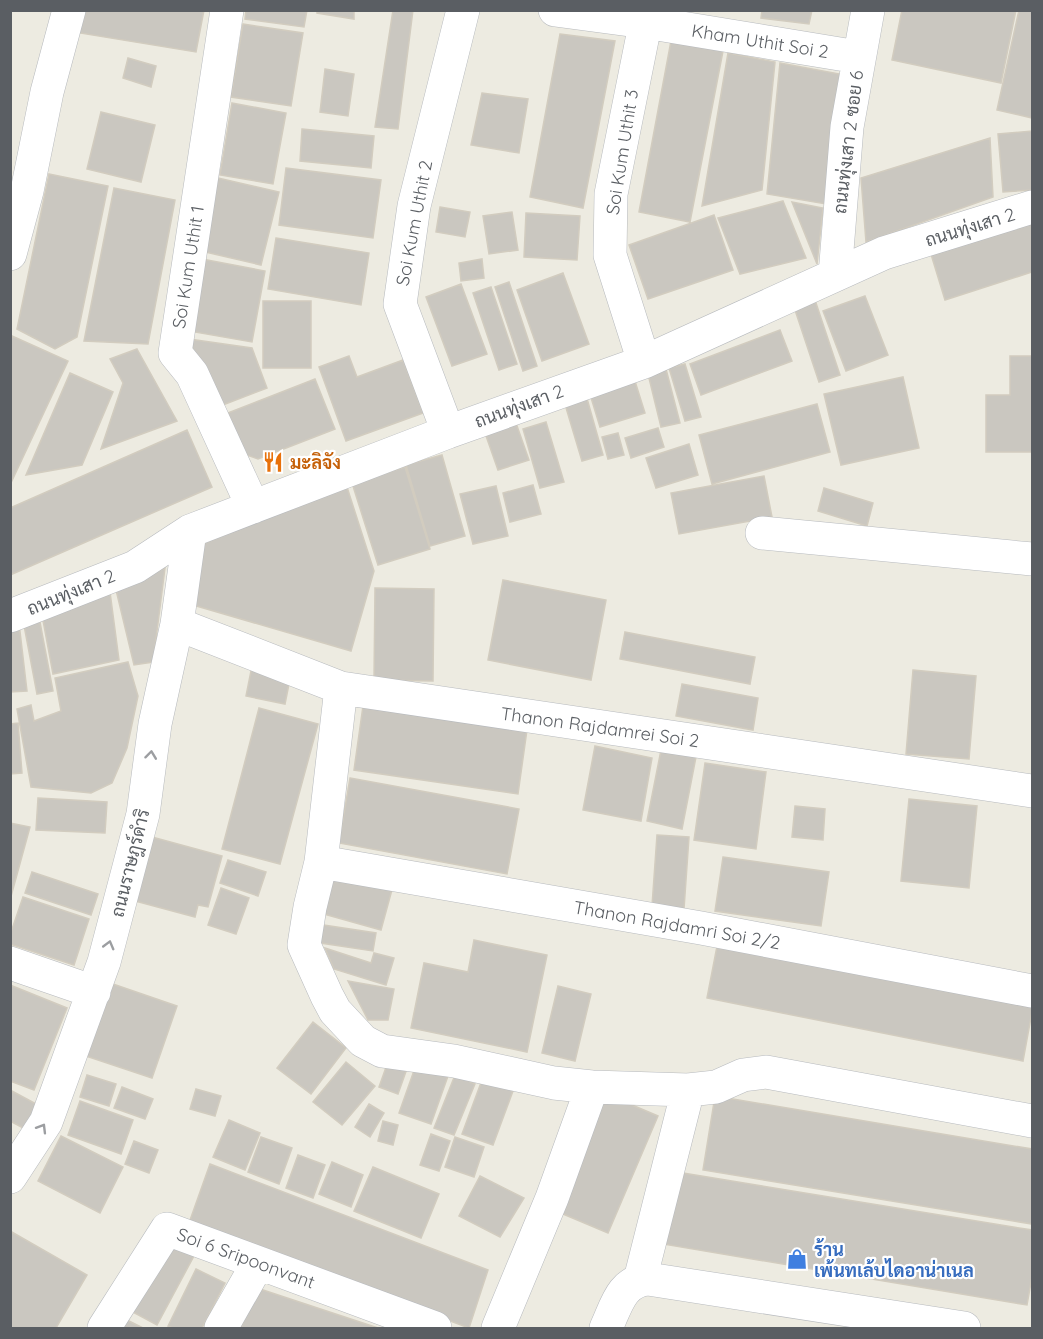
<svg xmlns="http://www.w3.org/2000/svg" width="1043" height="1339" viewBox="0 0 1043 1339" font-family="Quicksand,Sarabun,sans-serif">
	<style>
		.building { fill: #cac7c0; stroke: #d2ccbf; stroke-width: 1.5 }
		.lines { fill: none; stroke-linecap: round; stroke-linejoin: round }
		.minor-casing { stroke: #b7babe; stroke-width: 34 }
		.minor { stroke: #fff; stroke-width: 33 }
		.oneway { stroke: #9c9ea1 }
		.labels { text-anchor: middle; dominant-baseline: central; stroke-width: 4.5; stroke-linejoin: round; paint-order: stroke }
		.street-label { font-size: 18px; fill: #5a5e63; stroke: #fff }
		.food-label { font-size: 18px; font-weight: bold; fill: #c56008; stroke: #fff; text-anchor: start }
		.shop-label { font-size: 18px; font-weight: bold; fill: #366cbe; stroke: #fff; text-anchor: start }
	</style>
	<rect width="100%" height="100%" fill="#edebe1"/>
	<path class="building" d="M83,10H204L196,52L80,33Z
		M246,10H307L304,27L245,19Z
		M317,10H354V19L317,13Z
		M393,10H413L398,129L375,127Z
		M762,10H812L809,24L761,18Z
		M902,10H1016L1001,83L892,60Z
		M1019,10H1032V118L997,110Z
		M243,24L303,33L291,106L231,97Z
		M560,34L615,41L583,208L530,197Z
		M671,41L723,51L690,222L639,212Z
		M728,53L775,62L762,190L702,206Z
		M128,58L156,66L151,87L123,78Z
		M780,63L845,75L826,204L767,194Z
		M325,69L354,74L348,116L320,112Z
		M482,93L528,99L519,153L471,145Z
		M232,103L286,113L273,184L220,175Z
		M101,112L155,125L141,182L87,169Z
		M302,129L374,136L371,168L300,161Z
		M1032,131V190L1003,192L998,134Z
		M990,138L993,197L866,242L861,178Z
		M286,168L381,180L373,238L279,225Z
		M49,174L108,186L77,337L55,349L17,329Z
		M218,178L279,192L261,265L201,251Z
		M114,188L175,200L148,344L84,341Z
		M783,201L806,258L740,274L718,218Z
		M792,202L823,208L817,264Z
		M440,207L470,212L465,237L436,232Z
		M512,212L518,250L489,254L483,216Z
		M526,213L580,216L577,260L524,257Z
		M714,215L733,270L648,299L629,245Z
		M1032,217V272L945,300L930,251Z
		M276,238L369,253L361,305L268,289Z
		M202,259L265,271L252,342L189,331Z
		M482,259L484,278L461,281L459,263Z
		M563,273L589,344L542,361L517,290Z
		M509,282L537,366L523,371L495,287Z
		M461,284L487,354L452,366L426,297Z
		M491,287L517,364L499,370L473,293Z
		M865,296L888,355L846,371L823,311Z
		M814,297L840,375L819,382L793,304Z
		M263,301H311V368H263Z
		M780,330L792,361L701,395L690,364Z
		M12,336L68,361L10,485V339Z
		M189,339L252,348L267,388L215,408Z
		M137,349L177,421L101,449L123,383L110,359Z
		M349,356L357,377L403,360L423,413L346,441L319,367Z
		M1010,356H1032V452H986V395H1010Z
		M685,364L701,417L685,421L669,368Z
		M666,369L680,423L661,427L648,374Z
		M70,373L113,392L82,465L26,475Z
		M903,377L919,448L841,465L824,394Z
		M634,378L645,413L600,427L589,391Z
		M315,379L335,429L258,459L244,454L228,413Z
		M586,395L603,455L582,461L564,401Z
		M817,404L830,452L712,484L699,435Z
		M546,422L564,482L540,488L523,429Z
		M516,423L529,460L498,470L485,433Z
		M658,428L664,447L631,458L625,438Z
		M187,430L212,487L10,575V508Z
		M618,433L624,455L608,459L602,437Z
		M689,444L698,475L656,488L646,458Z
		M442,455L465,536L430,546L406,465Z
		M405,467L430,549L378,565L352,483Z
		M764,476L772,517L679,534L671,493Z
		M346,484L374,571L351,651L186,603L203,546L219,524Z
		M533,485L541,514L510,522L503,493Z
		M496,486L508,536L473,544L460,494Z
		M824,488L873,503L867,526L818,511Z
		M165,568L153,662L134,665L116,590Z
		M503,580L606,600L591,680L488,660Z
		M375,588L434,589L433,681L374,680Z
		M110,592L119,660L53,674L42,615Z
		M39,617L53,691L37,694L23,620Z
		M19,623L27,691L10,692V624Z
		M625,632L755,657L750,684L620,659Z
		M128,662L138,696L127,748L112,783L91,793L31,787L17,709L31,705L34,721L61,711L55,678Z
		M252,666L291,674L285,704L246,696Z
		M913,670L976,676L969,759L906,754Z
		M682,684L758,698L753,730L676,716Z
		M363,706L527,730L518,794L354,770Z
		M259,708L318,724L280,864L222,849Z
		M18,723L22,773L10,774V724Z
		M595,746L652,758L641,821L583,810Z
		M661,750L696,757L682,829L647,821Z
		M705,763L766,772L756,849L694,840Z
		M350,778L519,809L507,874L339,843Z
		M38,798L107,802L105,833L36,830Z
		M909,799L977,806L969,888L901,881Z
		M795,806L825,809L823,840L792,837Z
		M10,823L30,827L10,900Z
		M657,835L689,837L684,909L652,906Z
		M152,837L222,856L208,907L198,905L195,917L135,901Z
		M723,857L829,872L821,926L715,911Z
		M228,860L266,872L258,896L220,883Z
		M325,867L393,886L381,930L313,911Z
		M32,872L98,894L91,915L25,893Z
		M221,888L249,898L236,934L208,925Z
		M23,897L89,919L74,965L10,944V935Z
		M317,924L376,933L373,951L314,942Z
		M719,936L1032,999V1012L1023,1061L707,998Z
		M474,940L547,955L527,1052L411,1028L424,963L468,972Z
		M325,948L371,963L374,953L394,958L386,985L334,969Z
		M348,981L394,989L388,1020H368Z
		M110,983L177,1006L152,1078L86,1056Z
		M10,985L67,1008L34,1090L10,1081Z
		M558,986L591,994L575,1061L542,1053Z
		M313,1022L346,1048L311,1094L277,1068Z
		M390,1056L409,1063L398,1094L379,1087Z
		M346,1062L375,1086L342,1125L313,1102Z
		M416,1065L448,1076L431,1124L399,1113Z
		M87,1075L116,1084L109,1106L80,1097Z
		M455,1075L475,1084L454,1135L434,1128Z
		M482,1080L513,1091L493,1145L462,1134Z
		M122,1087L153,1099L145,1119L114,1108Z
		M196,1089L221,1096L215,1116L190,1109Z
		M10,1090L40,1106L27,1130L10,1121Z
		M606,1094L658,1116L608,1233L556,1211Z
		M715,1096L1032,1149V1224L703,1170Z
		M80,1101L133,1120L121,1154L68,1135Z
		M369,1104L384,1113L370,1137L355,1127Z
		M229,1120L260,1133L245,1170L213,1157Z
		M383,1121L398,1125L393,1145L378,1141Z
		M431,1134L450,1141L439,1171L420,1165Z
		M61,1136L123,1167L100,1213L38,1181Z
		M261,1137L292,1148L279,1184L248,1172Z
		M455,1137L484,1147L474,1177L445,1167Z
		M134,1141L158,1150L149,1173L125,1164Z
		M298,1155L325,1165L313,1198L286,1188Z
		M332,1162L363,1175L351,1207L319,1194Z
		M210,1164L488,1270L469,1328L189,1223Z
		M373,1167L439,1194L421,1238L354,1211Z
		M677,1172L1032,1230V1277L1027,1305L663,1244Z
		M480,1176L524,1198L500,1237L459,1216Z
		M10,1231L87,1275L56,1328H10Z
		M167,1239L195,1254L157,1325L129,1310Z
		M196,1269L225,1283L202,1328H173L168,1326Z
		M257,1288L378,1328H241Z
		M119,1316L143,1328H112Z"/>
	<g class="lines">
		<g class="minor-casing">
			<path id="minor" d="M227,10L175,353L192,374L253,507
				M555,10L645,22L858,57
				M10,254L27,191L47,92L69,10
				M835,275L847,127L868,10
				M644,362L610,255L611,194L648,10
				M448,432L400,304L414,206L463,10
				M762,533L1032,559
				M10,616L135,567L190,531L448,432L644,362L884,253L1032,207
				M177,624L341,688L1032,791
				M341,688L321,862L310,907L304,945L327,996L335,1011L363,1041L382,1051L454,1061L554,1083L592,1087L688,1090L716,1087L743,1075L766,1072L1032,1121
				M321,862L701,928L1032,991
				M10,963L94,992
				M10,1177L46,1122L104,962L143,814L155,724L177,624L190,531
				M640,1280L688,1090
				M104,1328L167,1229L435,1328
				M221,1328L258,1263
				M498,1328L552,1198L592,1087
				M606,1328C616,1307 621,1281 648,1279L964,1328"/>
		</g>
		<use href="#minor" class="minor"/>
	</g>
	<defs><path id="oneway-chevron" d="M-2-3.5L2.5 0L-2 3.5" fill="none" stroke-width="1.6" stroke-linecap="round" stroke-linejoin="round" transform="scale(1.5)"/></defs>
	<g class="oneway">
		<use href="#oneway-chevron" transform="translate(151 755) rotate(-83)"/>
		<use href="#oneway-chevron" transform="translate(109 945) rotate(-75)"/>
		<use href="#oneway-chevron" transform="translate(42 1128) rotate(-59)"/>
	</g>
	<defs>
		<g id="restaurant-bare" transform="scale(1.62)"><path d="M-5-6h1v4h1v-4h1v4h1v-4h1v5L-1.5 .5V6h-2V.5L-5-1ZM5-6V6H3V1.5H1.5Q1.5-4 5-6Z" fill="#e8710a" stroke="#fff" stroke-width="2.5" paint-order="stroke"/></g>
		<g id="shop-bare" transform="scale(1.62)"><path d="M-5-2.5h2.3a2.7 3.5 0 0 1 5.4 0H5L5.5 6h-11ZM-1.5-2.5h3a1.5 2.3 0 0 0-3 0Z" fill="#3f7fe0" stroke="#fff" stroke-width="2.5" paint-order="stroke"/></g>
	</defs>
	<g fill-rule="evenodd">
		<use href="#restaurant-bare" x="273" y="462"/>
		<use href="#shop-bare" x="797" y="1259"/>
	</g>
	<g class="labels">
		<g class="street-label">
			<text transform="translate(760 41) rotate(9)">Kham Uthit Soi 2</text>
			<text transform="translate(848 142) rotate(-83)">ถนนทุ่งเสา 2 ซอย 6</text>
			<text transform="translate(622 152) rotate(-81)">Soi Kum Uthit 3</text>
			<text transform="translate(414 223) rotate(-79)">Soi Kum Uthit 2</text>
			<text transform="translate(970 227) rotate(-17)">ถนนทุ่งเสา 2</text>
			<text transform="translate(188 267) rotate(-81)">Soi Kum Uthit 1</text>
			<text transform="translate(519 406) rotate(-20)">ถนนทุ่งเสา 2</text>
			<text transform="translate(71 592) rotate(-22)">ถนนทุ่งเสา 2</text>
			<text transform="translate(600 727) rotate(8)">Thanon Rajdamrei Soi 2</text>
			<text transform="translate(130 863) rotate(-76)">ถนนราษฎร์ดำริ</text>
			<text transform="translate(677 925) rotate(10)">Thanon Rajdamri Soi 2/2</text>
			<text transform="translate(246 1258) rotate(20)">Soi 6 Sripoonvant</text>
		</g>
		<g class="food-label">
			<text x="290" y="462">มะลิจัง</text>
		</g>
		<g class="shop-label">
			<text x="814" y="1249">ร้าน<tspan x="814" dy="21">เพ้นทเล้บไดอาน่าเนล</tspan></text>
		</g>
	</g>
	<rect width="1043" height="1339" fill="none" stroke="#5a5e63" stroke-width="24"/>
</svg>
